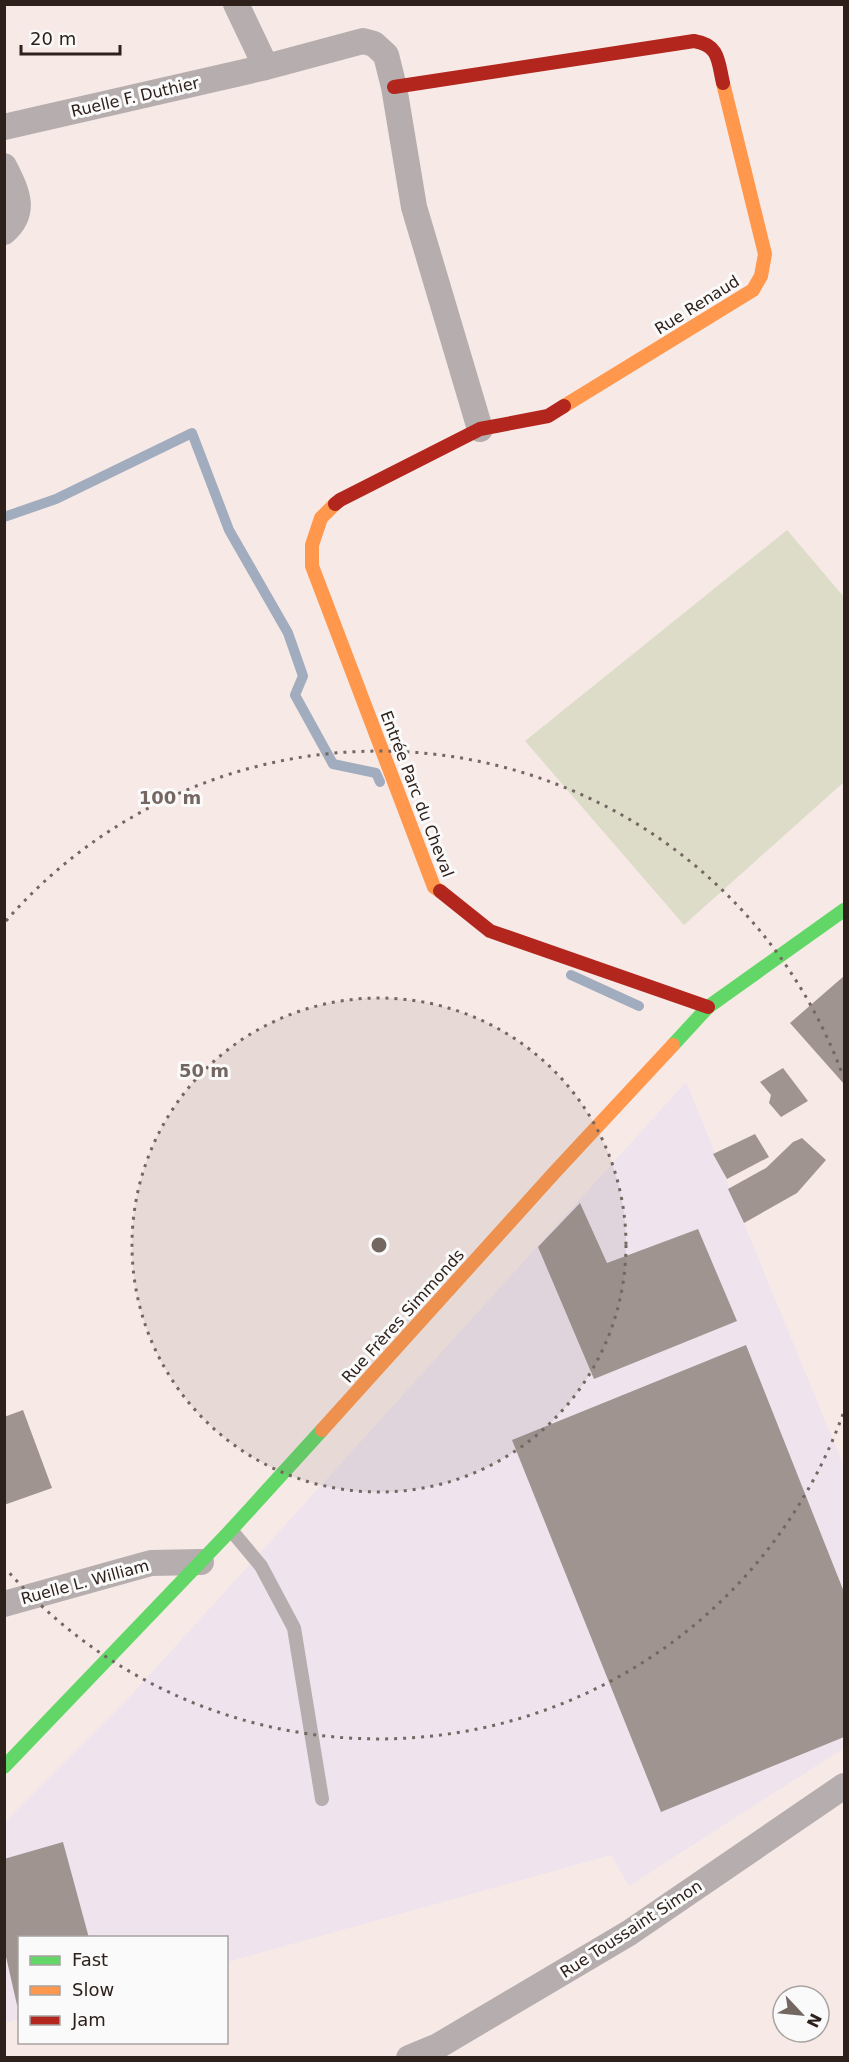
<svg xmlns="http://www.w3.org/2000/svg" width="849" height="2062" viewBox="0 0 849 2062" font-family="'DejaVu Sans',sans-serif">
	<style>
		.industrial { fill: #efe3ed }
		.green { fill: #dcdcc9 }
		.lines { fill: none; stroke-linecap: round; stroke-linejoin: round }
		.stream { stroke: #a1acbf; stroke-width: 10 }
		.building { fill: #a09490 }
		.lane { stroke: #b6aeae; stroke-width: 14 }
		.street { stroke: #b6aeae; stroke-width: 26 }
		.fast { stroke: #63d668; stroke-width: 14 }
		.slow { stroke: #ff974d; stroke-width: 14 }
		.jam { stroke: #b3261e; stroke-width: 14 }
		.ring { fill: none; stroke: #746762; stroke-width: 3; stroke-dasharray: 3 6 }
		.labels { text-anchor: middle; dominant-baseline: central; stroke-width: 6; stroke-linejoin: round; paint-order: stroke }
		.street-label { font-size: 16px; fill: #2e201b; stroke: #fafafa }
		.centre { fill: #746762; stroke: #fafafa; stroke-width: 3 }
		.ring-label { font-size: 18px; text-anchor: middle; font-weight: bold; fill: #746762; stroke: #fafafa; stroke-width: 6; stroke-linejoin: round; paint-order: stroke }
	</style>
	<rect width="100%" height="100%" fill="#f7eae6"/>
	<path class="industrial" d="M686,1082L844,1467V1748L629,1886L611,1855L227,1962L226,1938H20L19,2019L5,2023V1822L125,1702Z"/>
	<path class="green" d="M787,530L844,597V782L684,925L525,741Z"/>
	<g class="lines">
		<path class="stream" d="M4,517L56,499L192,433L229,530L288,633L303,676L295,695L333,764L376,773L380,782
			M571,975L639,1006"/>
	</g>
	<path class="building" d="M844,976V1084L790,1023Z
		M783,1068L808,1101L781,1117L769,1103L771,1095L760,1082Z
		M755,1134L769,1157L727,1179L713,1154Z
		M802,1138L826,1160L797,1193L744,1223L728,1189L766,1168L793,1142Z
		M580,1203L607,1263L698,1229L737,1321L594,1379L538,1247Z
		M746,1345L844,1592V1737L661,1812L512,1440Z
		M23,1410L52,1488L4,1505V1417Z
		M63,1842L89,1938H20V2004L17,2005L4,1948V1859Z"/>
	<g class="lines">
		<path class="lane" d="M231,1530L261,1566L294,1628L322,1799"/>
		<path class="street" d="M236,4L266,67
			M4,127L266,67L363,41L374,44L386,55L394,87L414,207L480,429
			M4,166C16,190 28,211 4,232
			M4,1604L151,1563L201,1562
			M409,2058L438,2046L629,1933L844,1786"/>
		<path class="fast" d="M673,1045L708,1007L844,910
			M4,1767L231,1530L322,1430"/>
		<path class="slow" d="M564,406L753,290L761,276L765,254L723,83
			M335,504L321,518L312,545V566L434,887L440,891
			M322,1430L554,1173L673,1045"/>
		<path class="jam" d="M394,87L694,41C720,45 718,62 723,83
			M335,504L340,500L480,429L548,416L564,406
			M440,891L490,931L708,1007"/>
	</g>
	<circle cx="379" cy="1245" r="247" fill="#746762" fill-opacity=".12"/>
	<g class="ring">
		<circle cx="379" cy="1245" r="247"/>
		<path d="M843 1414A494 494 0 0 1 6 1569M6 921A494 494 0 0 1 843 1076"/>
	</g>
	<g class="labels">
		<g class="street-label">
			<text transform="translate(135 97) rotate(-13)">Ruelle F. Duthier</text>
			<text transform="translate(697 305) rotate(-32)">Rue Renaud</text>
			<text transform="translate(417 794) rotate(69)">Entrée Parc du Cheval</text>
			<text transform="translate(403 1316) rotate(-48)">Rue Frères Simmonds</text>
			<text transform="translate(85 1582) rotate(-15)">Ruelle L. William</text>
			<text transform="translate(631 1929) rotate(-33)">Rue Toussaint Simon</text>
		</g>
	</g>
	<circle cx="379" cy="1245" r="9" class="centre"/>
	<g class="ring-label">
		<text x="170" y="804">100 m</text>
		<text x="204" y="1077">50 m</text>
	</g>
	<rect width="849" height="2062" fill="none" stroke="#2e201b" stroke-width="12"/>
	<rect x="18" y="1936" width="210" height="108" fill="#fafafa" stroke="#a8a3a1" stroke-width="1.5"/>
	<rect x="30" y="1956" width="30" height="9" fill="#63d668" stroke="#a8a3a1" stroke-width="1.5"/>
	<text x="72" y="1966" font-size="18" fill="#2e201b">Fast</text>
	<rect x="30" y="1986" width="30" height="9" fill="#ff974d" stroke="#a8a3a1" stroke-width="1.5"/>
	<text x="72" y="1996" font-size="18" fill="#2e201b">Slow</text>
	<rect x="30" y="2016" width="30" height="9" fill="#b3261e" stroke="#a8a3a1" stroke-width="1.5"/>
	<text x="72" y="2026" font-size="18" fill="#2e201b">Jam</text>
	<g transform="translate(801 2014) rotate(116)"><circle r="28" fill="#fafafa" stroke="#a8a3a1" stroke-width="1.5"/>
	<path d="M0-4.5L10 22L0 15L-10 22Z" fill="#746762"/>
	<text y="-9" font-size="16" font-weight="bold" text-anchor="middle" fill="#2e201b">N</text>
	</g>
	<path d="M21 45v9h99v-9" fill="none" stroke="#2e201b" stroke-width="3"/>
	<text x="30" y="45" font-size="18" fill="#2e201b" stroke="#fafafa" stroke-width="4.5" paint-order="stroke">20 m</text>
</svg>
